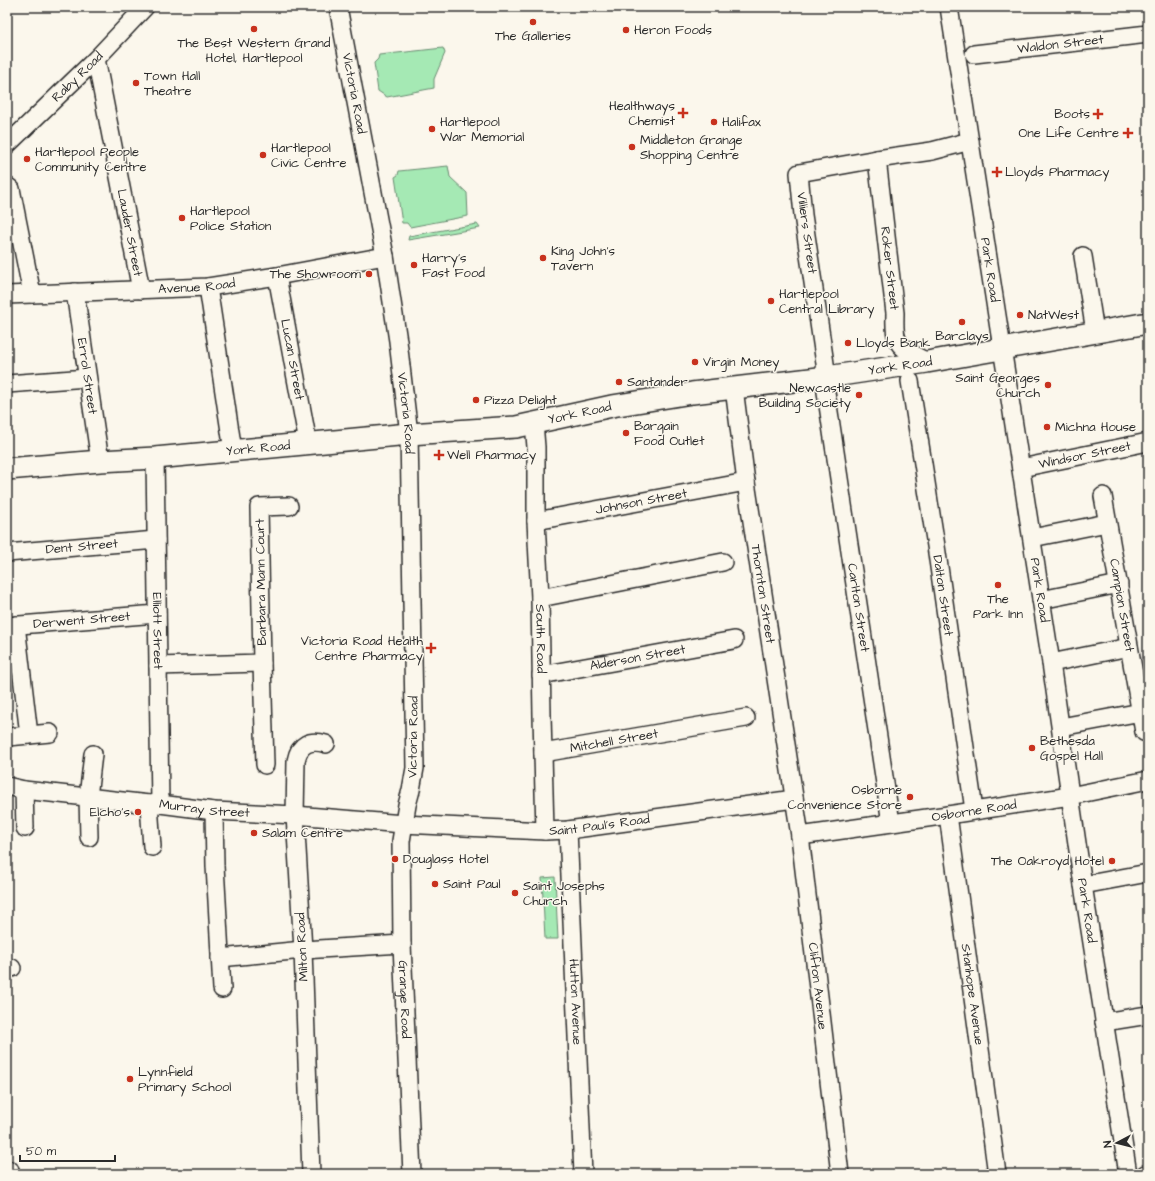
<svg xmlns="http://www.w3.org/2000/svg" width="1155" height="1181" viewBox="0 0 1155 1181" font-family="'Architects Daughter',sans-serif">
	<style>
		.green { fill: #a5e9b4; stroke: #688a70 }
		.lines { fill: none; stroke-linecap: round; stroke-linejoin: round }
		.minor-casing { stroke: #2b2b2b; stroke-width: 20 }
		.major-casing { stroke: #2b2b2b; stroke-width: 24 }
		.minor { stroke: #fbf7ec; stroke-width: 17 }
		.major { stroke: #fbf7ec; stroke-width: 21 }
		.poi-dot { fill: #c8321e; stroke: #fbf7ec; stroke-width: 1.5 }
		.labels { text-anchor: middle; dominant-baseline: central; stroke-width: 3; stroke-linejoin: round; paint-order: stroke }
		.poi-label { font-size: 13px; fill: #2b2b2b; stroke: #fbf7ec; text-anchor: start }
		.street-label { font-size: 13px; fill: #2b2b2b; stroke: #fbf7ec }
	</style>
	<rect width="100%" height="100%" fill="#fbf7ec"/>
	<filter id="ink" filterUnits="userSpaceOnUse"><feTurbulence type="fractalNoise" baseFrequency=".025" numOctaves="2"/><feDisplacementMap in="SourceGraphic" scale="8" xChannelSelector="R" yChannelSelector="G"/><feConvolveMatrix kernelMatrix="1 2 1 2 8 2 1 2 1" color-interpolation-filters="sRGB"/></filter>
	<g filter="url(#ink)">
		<path class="green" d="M443,48L445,53L434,79V88L387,97L378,91L374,63L378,59L379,55Z
			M448,166L450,177L467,193L468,216L410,227L407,223H402L395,177L398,175L399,171Z
			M477,224L480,228L408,240L409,236Z
			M555,877L558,939H545L542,878Z"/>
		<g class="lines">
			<g class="minor-casing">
				<g id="minor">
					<path id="s1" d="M338,7L385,256L398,341L409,434L415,768L411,790L407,805L401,841L402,944L412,1174"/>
					<path id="s2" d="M949,7L1051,663L1083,885L1128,1174"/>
					<path id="s3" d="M974,54L1148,34"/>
					<path id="s4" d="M96,59L141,290"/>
					<path id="s5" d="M7,145L96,59L145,7"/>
					<path id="s6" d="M877,159L895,313C895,321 894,332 897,339C901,350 918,357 927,362"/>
					<path d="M7,186L11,189L32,294"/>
					<path d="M1083,256L1095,332"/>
					<path id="s7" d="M277,276L308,443"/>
					<path d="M208,287L233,451"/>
					<path id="s8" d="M75,292L100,461"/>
					<path id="s9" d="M7,295L208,287L277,276L385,256"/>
					<path d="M827,377L803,215L799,173L877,159L932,151L970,141"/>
					<path id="s10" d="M910,381L936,546L974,810"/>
					<path d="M7,384L87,378"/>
					<path id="s11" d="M734,388L746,482L800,836L840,1174"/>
					<path id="s12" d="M826,392L891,823"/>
					<path id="s13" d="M534,423L536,447V521L540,598L542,716L545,831"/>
					<path id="s14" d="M155,458L160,804"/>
					<path id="s15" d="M1021,468L1148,442"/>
					<path id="s16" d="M1103,496L1144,732"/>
					<path id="s17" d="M536,521L746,482"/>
					<path d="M1032,538L1107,523"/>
					<path id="s18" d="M7,553L156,540"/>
					<path d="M540,598L723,562"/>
					<path d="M1041,600L1119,584"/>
					<path d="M16,625L29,735"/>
					<path id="s19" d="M7,626L157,614"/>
					<path d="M262,663L265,765"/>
					<path d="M1051,663L1129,647"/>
					<path d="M158,666L262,663L259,507L289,506"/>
					<path id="s20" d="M541,675L734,640"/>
					<path d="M1061,727L1141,712"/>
					<path d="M8,737L50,733"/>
					<path id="s21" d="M543,753L746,718"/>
					<path id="s22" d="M7,786L24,790L149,804H160L214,811L295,815L403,824L545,831L568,830L794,799"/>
					<path d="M24,790L25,828"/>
					<path d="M149,804L152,847"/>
					<path d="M214,811L215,866L222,989"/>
					<path id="s23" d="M948,815L997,1174"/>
					<path id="s24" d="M568,830L583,1174"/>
					<path id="s25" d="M800,836L948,815L1070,796L1148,780"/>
					<path d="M89,837L88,797L93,754"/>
					<path d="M1083,885L1148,873"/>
					<path d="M220,958L303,950L402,944"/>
					<path d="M7,969L12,968"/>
					<path d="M1104,1022L1148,1015"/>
					<path d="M7,1171L10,1170"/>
					<path d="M311,1174L303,950L295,815L296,761C299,744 310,739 326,744"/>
					<path d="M1145,1174H1148"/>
				</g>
			</g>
			<g class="major-casing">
				<g id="major">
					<path id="s26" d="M7,469L100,461L155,458L409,434L516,427L612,406L692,393L827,377L927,362L1148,323"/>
				</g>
			</g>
			<use href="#minor" class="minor"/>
			<use href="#major" class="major"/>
		</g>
	</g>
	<g class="poi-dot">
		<circle cx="533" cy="22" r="4"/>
		<circle cx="254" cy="29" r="4"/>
		<circle cx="626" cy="30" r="4"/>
		<circle cx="136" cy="83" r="4"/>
		<path d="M681 107h4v4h4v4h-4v4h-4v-4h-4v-4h4z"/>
		<path d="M1096 108h4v4h4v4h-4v4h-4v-4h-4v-4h4z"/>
		<circle cx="714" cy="122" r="4"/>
		<circle cx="432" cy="129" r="4"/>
		<path d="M1126 127h4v4h4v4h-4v4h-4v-4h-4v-4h4z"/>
		<circle cx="632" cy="147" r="4"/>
		<circle cx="263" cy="155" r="4"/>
		<circle cx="27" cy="159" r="4"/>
		<path d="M995 166h4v4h4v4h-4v4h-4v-4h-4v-4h4z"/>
		<circle cx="182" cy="218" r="4"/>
		<circle cx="543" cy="258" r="4"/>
		<circle cx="414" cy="265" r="4"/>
		<circle cx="369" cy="274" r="4"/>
		<circle cx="771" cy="301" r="4"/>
		<circle cx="1020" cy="315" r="4"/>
		<circle cx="962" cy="322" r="4"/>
		<circle cx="848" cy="343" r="4"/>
		<circle cx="695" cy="362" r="4"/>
		<circle cx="619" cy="382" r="4"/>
		<circle cx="1048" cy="385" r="4"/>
		<circle cx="859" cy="395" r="4"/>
		<circle cx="476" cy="400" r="4"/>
		<circle cx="1047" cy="427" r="4"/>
		<circle cx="626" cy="433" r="4"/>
		<path d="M437 449h4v4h4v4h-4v4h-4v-4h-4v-4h4z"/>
		<circle cx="998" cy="585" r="4"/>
		<path d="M429 642h4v4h4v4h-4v4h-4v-4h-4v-4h4z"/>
		<circle cx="1032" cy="748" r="4"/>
		<circle cx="910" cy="797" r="4"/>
		<circle cx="138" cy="812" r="4"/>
		<circle cx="254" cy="833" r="4"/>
		<circle cx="395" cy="859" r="4"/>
		<circle cx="1112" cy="861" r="4"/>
		<circle cx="435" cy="884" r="4"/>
		<circle cx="515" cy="893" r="4"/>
		<circle cx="130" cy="1079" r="4"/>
	</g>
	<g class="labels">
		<g class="poi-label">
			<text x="634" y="30">Heron Foods</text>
			<text x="533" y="36" text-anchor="middle">The Galleries</text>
			<text x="254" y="43" text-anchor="middle">The Best Western Grand<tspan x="254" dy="15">Hotel, Hartlepool</tspan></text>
			<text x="144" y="76">Town Hall<tspan x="144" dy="15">Theatre</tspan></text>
			<text x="675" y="106" text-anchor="end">Healthways<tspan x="675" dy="15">Chemist</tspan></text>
			<text x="1090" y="114" text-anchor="end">Boots</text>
			<text x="440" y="122">Hartlepool<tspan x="440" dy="15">War Memorial</tspan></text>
			<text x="722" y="122">Halifax</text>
			<text x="1119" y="133" text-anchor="end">One Life Centre</text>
			<text x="640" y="140">Middleton Grange<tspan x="640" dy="15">Shopping Centre</tspan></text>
			<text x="271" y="148">Hartlepool<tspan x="271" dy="15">Civic Centre</tspan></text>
			<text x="35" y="152">Hartlepool People<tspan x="35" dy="15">Community Centre</tspan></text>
			<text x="1005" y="172">Lloyds Pharmacy</text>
			<text x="190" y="211">Hartlepool<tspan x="190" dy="15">Police Station</tspan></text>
			<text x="551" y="251">King John's<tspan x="551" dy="15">Tavern</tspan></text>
			<text x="422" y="258">Harry's<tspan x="422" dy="15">Fast Food</tspan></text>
			<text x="361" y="274" text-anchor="end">The Showroom</text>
			<text x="779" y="294">Hartlepool<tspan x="779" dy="15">Central Library</tspan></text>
			<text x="1028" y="315">NatWest</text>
			<text x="962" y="336" text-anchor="middle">Barclays</text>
			<text x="856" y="343">Lloyds Bank</text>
			<text x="703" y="362">Virgin Money</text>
			<text x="1040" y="378" text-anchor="end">Saint Georges<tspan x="1040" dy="15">Church</tspan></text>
			<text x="627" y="382">Santander</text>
			<text x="851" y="388" text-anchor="end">Newcastle<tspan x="851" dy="15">Building Society</tspan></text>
			<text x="484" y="400">Pizza Delight</text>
			<text x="634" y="426">Bargain<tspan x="634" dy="15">Food Outlet</tspan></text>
			<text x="1055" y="427">Michna House</text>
			<text x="447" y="455">Well Pharmacy</text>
			<text x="998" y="599" text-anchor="middle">The<tspan x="998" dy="15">Park Inn</tspan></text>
			<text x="423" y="641" text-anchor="end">Victoria Road Health<tspan x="423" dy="15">Centre Pharmacy</tspan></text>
			<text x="1040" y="741">Bethesda<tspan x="1040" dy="15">Gospel Hall</tspan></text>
			<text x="902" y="790" text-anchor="end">Osborne<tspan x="902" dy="15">Convenience Store</tspan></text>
			<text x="130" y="812" text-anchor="end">Elcho's</text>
			<text x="262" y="833">Salam Centre</text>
			<text x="403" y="859">Douglass Hotel</text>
			<text x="1104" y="861" text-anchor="end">The Oakroyd Hotel</text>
			<text x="443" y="884">Saint Paul</text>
			<text x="523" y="886">Saint Josephs<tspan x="523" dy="15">Church</tspan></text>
			<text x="138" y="1072">Lynnfield<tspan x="138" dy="15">Primary School</tspan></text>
		</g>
		<g class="street-label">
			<text stroke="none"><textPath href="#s3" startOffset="87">Waldon Street</textPath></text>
			<text stroke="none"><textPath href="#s5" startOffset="98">Raby Road</textPath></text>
			<text stroke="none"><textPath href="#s1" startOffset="88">Victoria Road</textPath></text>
			<text stroke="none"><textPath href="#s4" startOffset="177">Lauder Street</textPath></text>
			<text transform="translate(807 233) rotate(82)">Villiers Street</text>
			<text stroke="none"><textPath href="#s6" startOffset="110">Roker Street</textPath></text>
			<text stroke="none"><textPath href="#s2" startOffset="266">Park Road</textPath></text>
			<text stroke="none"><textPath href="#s9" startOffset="190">Avenue Road</textPath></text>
			<text stroke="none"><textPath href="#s7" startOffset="85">Lucan Street</textPath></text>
			<text stroke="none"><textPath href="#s26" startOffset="900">York Road</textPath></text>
			<text stroke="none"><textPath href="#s8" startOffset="85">Errol Street</textPath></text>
			<text stroke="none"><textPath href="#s1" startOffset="412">Victoria Road</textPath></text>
			<text stroke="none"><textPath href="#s26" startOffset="576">York Road</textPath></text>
			<text stroke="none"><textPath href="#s26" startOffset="252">York Road</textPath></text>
			<text stroke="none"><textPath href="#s15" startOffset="65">Windsor Street</textPath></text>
			<text stroke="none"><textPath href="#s17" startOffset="107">Johnson Street</textPath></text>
			<text stroke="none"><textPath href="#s18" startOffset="75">Dent Street</textPath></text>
			<text transform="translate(261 582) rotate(-91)">Barbara Mann Court</text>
			<text stroke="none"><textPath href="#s2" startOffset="590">Park Road</textPath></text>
			<text stroke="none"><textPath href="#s11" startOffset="208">Thornton Street</textPath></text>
			<text stroke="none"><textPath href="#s10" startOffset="217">Dalton Street</textPath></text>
			<text stroke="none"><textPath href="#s16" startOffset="111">Campion Street</textPath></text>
			<text stroke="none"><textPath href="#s12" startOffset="218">Carlton Street</textPath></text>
			<text stroke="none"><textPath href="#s19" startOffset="75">Derwent Street</textPath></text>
			<text stroke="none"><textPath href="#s14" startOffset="173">Elliott Street</textPath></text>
			<text stroke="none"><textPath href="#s13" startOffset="216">South Road</textPath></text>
			<text stroke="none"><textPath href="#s20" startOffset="98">Alderson Street</textPath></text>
			<text transform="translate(413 737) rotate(-89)">Victoria Road</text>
			<text stroke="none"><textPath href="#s21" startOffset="72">Mitchell Street</textPath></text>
			<text stroke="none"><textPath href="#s22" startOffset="199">Murray Street</textPath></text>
			<text stroke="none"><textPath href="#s25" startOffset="176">Osborne Road</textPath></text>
			<text stroke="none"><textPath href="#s22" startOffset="595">Saint Paul's Road</textPath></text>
			<text stroke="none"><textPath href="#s2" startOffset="914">Park Road</textPath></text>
			<text transform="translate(302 947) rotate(-93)">Milton Road</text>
			<text stroke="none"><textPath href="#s11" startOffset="604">Clifton Avenue</textPath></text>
			<text stroke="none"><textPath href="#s23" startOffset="181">Stanhope Avenue</textPath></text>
			<text stroke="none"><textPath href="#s1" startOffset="1000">Grange Road</textPath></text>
			<text stroke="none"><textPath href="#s24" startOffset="172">Hutton Avenue</textPath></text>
		</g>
	</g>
	<rect width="1155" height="1181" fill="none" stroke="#fbf7ec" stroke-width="24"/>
	<rect x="12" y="12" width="1131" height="1157" fill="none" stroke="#2b2b2b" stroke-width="1.5" filter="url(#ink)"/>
	<g transform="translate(1117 1143) rotate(263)" stroke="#fbf7ec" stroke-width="3" paint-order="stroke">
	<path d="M0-3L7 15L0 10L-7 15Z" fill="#2b2b2b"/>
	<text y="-6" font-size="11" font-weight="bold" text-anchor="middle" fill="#2b2b2b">N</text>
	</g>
	<path d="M20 1155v6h95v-6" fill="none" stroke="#2b2b2b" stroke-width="2"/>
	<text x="26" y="1155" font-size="12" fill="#2b2b2b" stroke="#fbf7ec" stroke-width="3" paint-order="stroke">50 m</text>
</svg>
